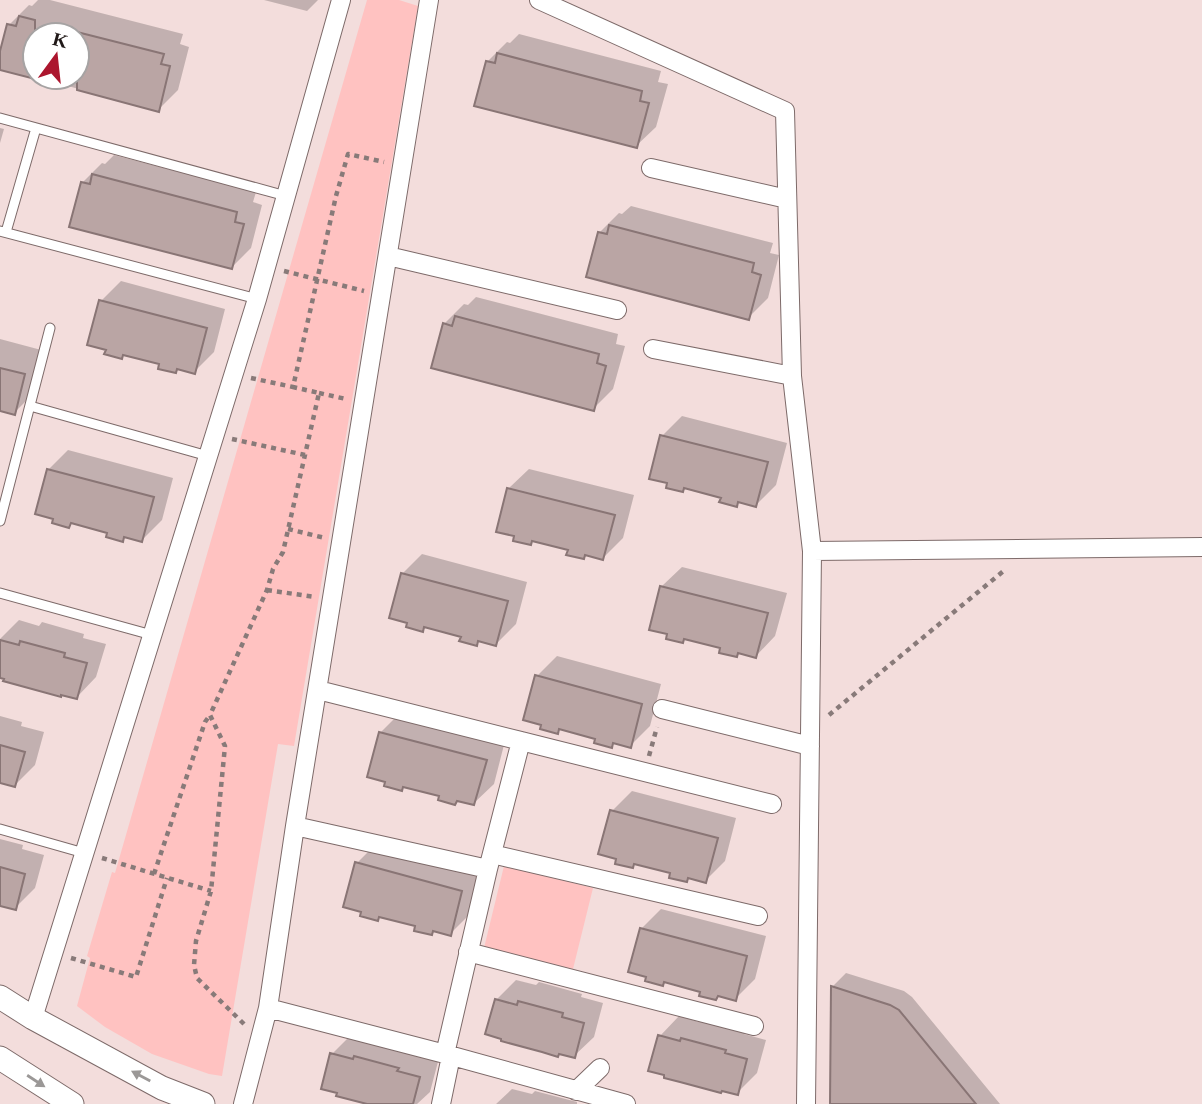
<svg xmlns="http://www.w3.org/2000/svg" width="1202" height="1104" viewBox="0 0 1202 1104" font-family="Georgia,serif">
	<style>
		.green { fill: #ffc2c1 }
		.shadow { fill: #0003; fill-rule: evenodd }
		.building { fill: #baa5a4; stroke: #897575; stroke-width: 2 }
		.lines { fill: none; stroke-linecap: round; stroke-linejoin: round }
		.service-casing { stroke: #7d6a69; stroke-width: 11 }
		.minor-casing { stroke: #7d6a69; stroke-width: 20 }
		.tertiary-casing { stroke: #7d6a69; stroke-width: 25 }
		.path { stroke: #887a79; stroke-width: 4.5; stroke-dasharray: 5 5; stroke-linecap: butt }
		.service { stroke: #fff; stroke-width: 9 }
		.minor { stroke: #fff; stroke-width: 18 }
		.tertiary { stroke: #fff; stroke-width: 23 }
		.oneway { fill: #9b9897 }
	</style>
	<rect width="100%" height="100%" fill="#f3dddc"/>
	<path class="green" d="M367,0H399L418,6L294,746L278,744L222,1076L209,1074L152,1054L105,1027L77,1006L90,958L87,956L112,872L115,873Z
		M504,866L593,888L573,969L484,948Z"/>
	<path class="shadow" d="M38,0H50L183,34L180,44L189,47L178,90L158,110L0,68V58L9,25L29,5L32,6ZM35,35H77V77H35Z
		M264,0H318L307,11Z
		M519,34L661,71L658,82L668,84L656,127L636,146L487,62L507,42L510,43Z
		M0,128L4,129L0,143Z
		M114,155L256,192L253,202L262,205L251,248L231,268L82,183L102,163L105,164Z
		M631,206L773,243L770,253L779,255L768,298L748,318L599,233L619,213L622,214Z
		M121,281L225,309L214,352L194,372L179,368L175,371L161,363L125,354L122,357L108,349L101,301Z
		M476,297L618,334L616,344L625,346L613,389L593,409L444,324L464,304L468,305Z
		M0,339L45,351L34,393L14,413L0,409Z
		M682,416L787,443L776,485L756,505L740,501L736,505L723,497L686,487L683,490L662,436Z
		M68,450L173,478L162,520L142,540L126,536L123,540L109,532L72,522L69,526L48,470Z
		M529,469L634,495L623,538L603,558L588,554L584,558L570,549L534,540L530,543L509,488Z
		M422,554L527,582L516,624L496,644L480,640L476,644L463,636L427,626L423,630L409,621L402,574Z
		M682,567L787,593L775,636L756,656L740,652L736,655L723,647L686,638L683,641L662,586Z
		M19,620L39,626L42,622L84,634L83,638L106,644L96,677L77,697L0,676V639Z
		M557,656L661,684L650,726L630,746L615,742L611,746L597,738L561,728L557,732L544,724L537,676Z
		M400,713L505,741L494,784L474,803L459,799L455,803L441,795L405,786L401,789L387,781L380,733Z
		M0,716L22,722L21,726L44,732L35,765L15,785L0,781Z
		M632,791L736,818L725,861L705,881L690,877L686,880L672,872L636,863L632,866L619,858L612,811Z
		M0,839L23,845L22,849L44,855L35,888L15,908L0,904Z
		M376,844L481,871L470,914L450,934L435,930L431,933L417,925L381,916L377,919L364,911L357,863Z
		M661,909L766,936L755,979L735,999L720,995L716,998L702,990L665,981L662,984L648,976L642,928Z
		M846,973L904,991L912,997L1000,1104H832V987Z
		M516,980L536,985L539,982L582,994L581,997L603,1003L594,1037L574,1056L496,1000Z
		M679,1016L699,1022L703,1019L745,1030L744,1034L766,1040L757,1073L737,1093L660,1036Z
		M352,1034L439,1058L430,1092L417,1104H374L332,1054Z
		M512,1089L532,1094L535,1091L577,1102V1104H496Z"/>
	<path class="building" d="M19,16L35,20V79L0,70V51L7,24L16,26Z
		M77,32L164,54L161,64L170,66L159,112L77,90Z
		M497,53L642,91L640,101L649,103L637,148L474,106L486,61L495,63Z
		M92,174L237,212L235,222L244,224L232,269L69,227L81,182L90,184Z
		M609,225L754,263L752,272L761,275L749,320L586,277L598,232L607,234Z
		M99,300L207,328L195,374L177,369L176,373L158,369L159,364L123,355L122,359L104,354L106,350L87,345Z
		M455,316L599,354L597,363L606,366L594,411L431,368L443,323L452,326Z
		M0,368L25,374L15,415L0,411Z
		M660,435L768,462L756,507L738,502L737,507L719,502L721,498L684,488L683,492L666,488L667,483L649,479Z
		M47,469L154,497L142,542L124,537L123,542L106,537L107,533L71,523L69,528L52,523L53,519L35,514Z
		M507,488L615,515L603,560L585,555L584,559L566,555L568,550L532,541L531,545L513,541L514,536L496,532Z
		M401,573L508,601L496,646L478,641L477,646L459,641L461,637L424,627L423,632L406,627L407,623L389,618Z
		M660,586L768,613L756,658L738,653L737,657L719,653L720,648L684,639L683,643L666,639L667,634L649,630Z
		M0,640L19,645L20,641L65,653L64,657L87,663L77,699L61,695V697L3,681L4,679L0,678Z
		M535,675L642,704L631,748L613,743L612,748L594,743L595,739L559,729L558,734L540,729L541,725L523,720Z
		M379,732L487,760L474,805L457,801L455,805L438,800L439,796L403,787L402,791L384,786L385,782L367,777Z
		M0,745L25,752L15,787L0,783Z
		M610,810L718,838L706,883L688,878L687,882L669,878L670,873L634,864L633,868L615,864L616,859L598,854Z
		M355,862L462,891L451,936L433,931L432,935L414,931L415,926L379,917L378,921L360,916L361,912L343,907Z
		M0,867L25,874L16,910L0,906Z
		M640,928L747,956L736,1001L718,996L716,1000L699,996L700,992L664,982L663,986L645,981L646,977L628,972Z
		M831,986L890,1005L899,1010L976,1104H830Z
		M495,999L517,1005L518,1001L563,1013L562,1017L584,1023L575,1058L559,1054L558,1057L542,1052L501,1041V1039L485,1034Z
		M658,1035L680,1041L681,1038L726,1050L725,1053L747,1059L738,1095L722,1091L721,1093L680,1082L664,1078V1075L648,1071Z
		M330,1053L353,1059L354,1056L399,1068L397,1071L420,1077L413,1104H367L336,1096L337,1093L321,1089Z"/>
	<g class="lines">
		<g class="service-casing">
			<path id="service" d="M0,118L286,196
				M0,231L257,299
				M6,232L36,128
				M30,406L208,456
				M0,521L50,328
				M0,593L152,635
				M0,829L84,853"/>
		</g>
		<g class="minor-casing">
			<path id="minor" d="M539,0L785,111L792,376L812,551L806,1104
				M651,168L787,199
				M388,256L617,310
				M653,349L792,376
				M812,551L1202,547
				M662,709L810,746
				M521,741L772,804
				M295,826L488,869L521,741L318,690
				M492,854L758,916
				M468,952L754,1026
				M268,1008L445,1054L488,869
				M33,1018L257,299L341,0
				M445,1054L626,1104
				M576,1091L600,1068
				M243,1104L268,1008L295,826L429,0
				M441,1104L451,1056"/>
		</g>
		<g class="tertiary-casing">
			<path id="tertiary" d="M0,997L33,1018L162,1088L203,1104
				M0,1058L72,1104"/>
		</g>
		<path class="path" d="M284,271L364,291
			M251,378L293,387
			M319,393L346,399
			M232,439L305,455
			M288,529L325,538
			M267,590L315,597
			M829,715L1006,569
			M649,756L657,727
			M102,858L211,891
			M154,874L205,722L210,715
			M71,958L136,977L167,878
			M244,1024L197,978L194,965L196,941L211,891L225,746L210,715L267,590L273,569L283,552L319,393L293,387L336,196L348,154L384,162"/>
		<use href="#service" class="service"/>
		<use href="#minor" class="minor"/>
		<use href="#tertiary" class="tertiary"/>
	</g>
	<defs><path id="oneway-solid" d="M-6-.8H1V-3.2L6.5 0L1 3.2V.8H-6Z" transform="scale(1.75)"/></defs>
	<g class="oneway">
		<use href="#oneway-solid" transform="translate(141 1076) rotate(-152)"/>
		<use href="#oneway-solid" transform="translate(36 1081) rotate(33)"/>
	</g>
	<g transform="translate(56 56) rotate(15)"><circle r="33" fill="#ffffff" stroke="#a6a3a3" stroke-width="2"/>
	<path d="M0-5L12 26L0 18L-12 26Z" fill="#ac162e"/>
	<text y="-10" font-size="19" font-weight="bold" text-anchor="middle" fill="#201918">K</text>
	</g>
</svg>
